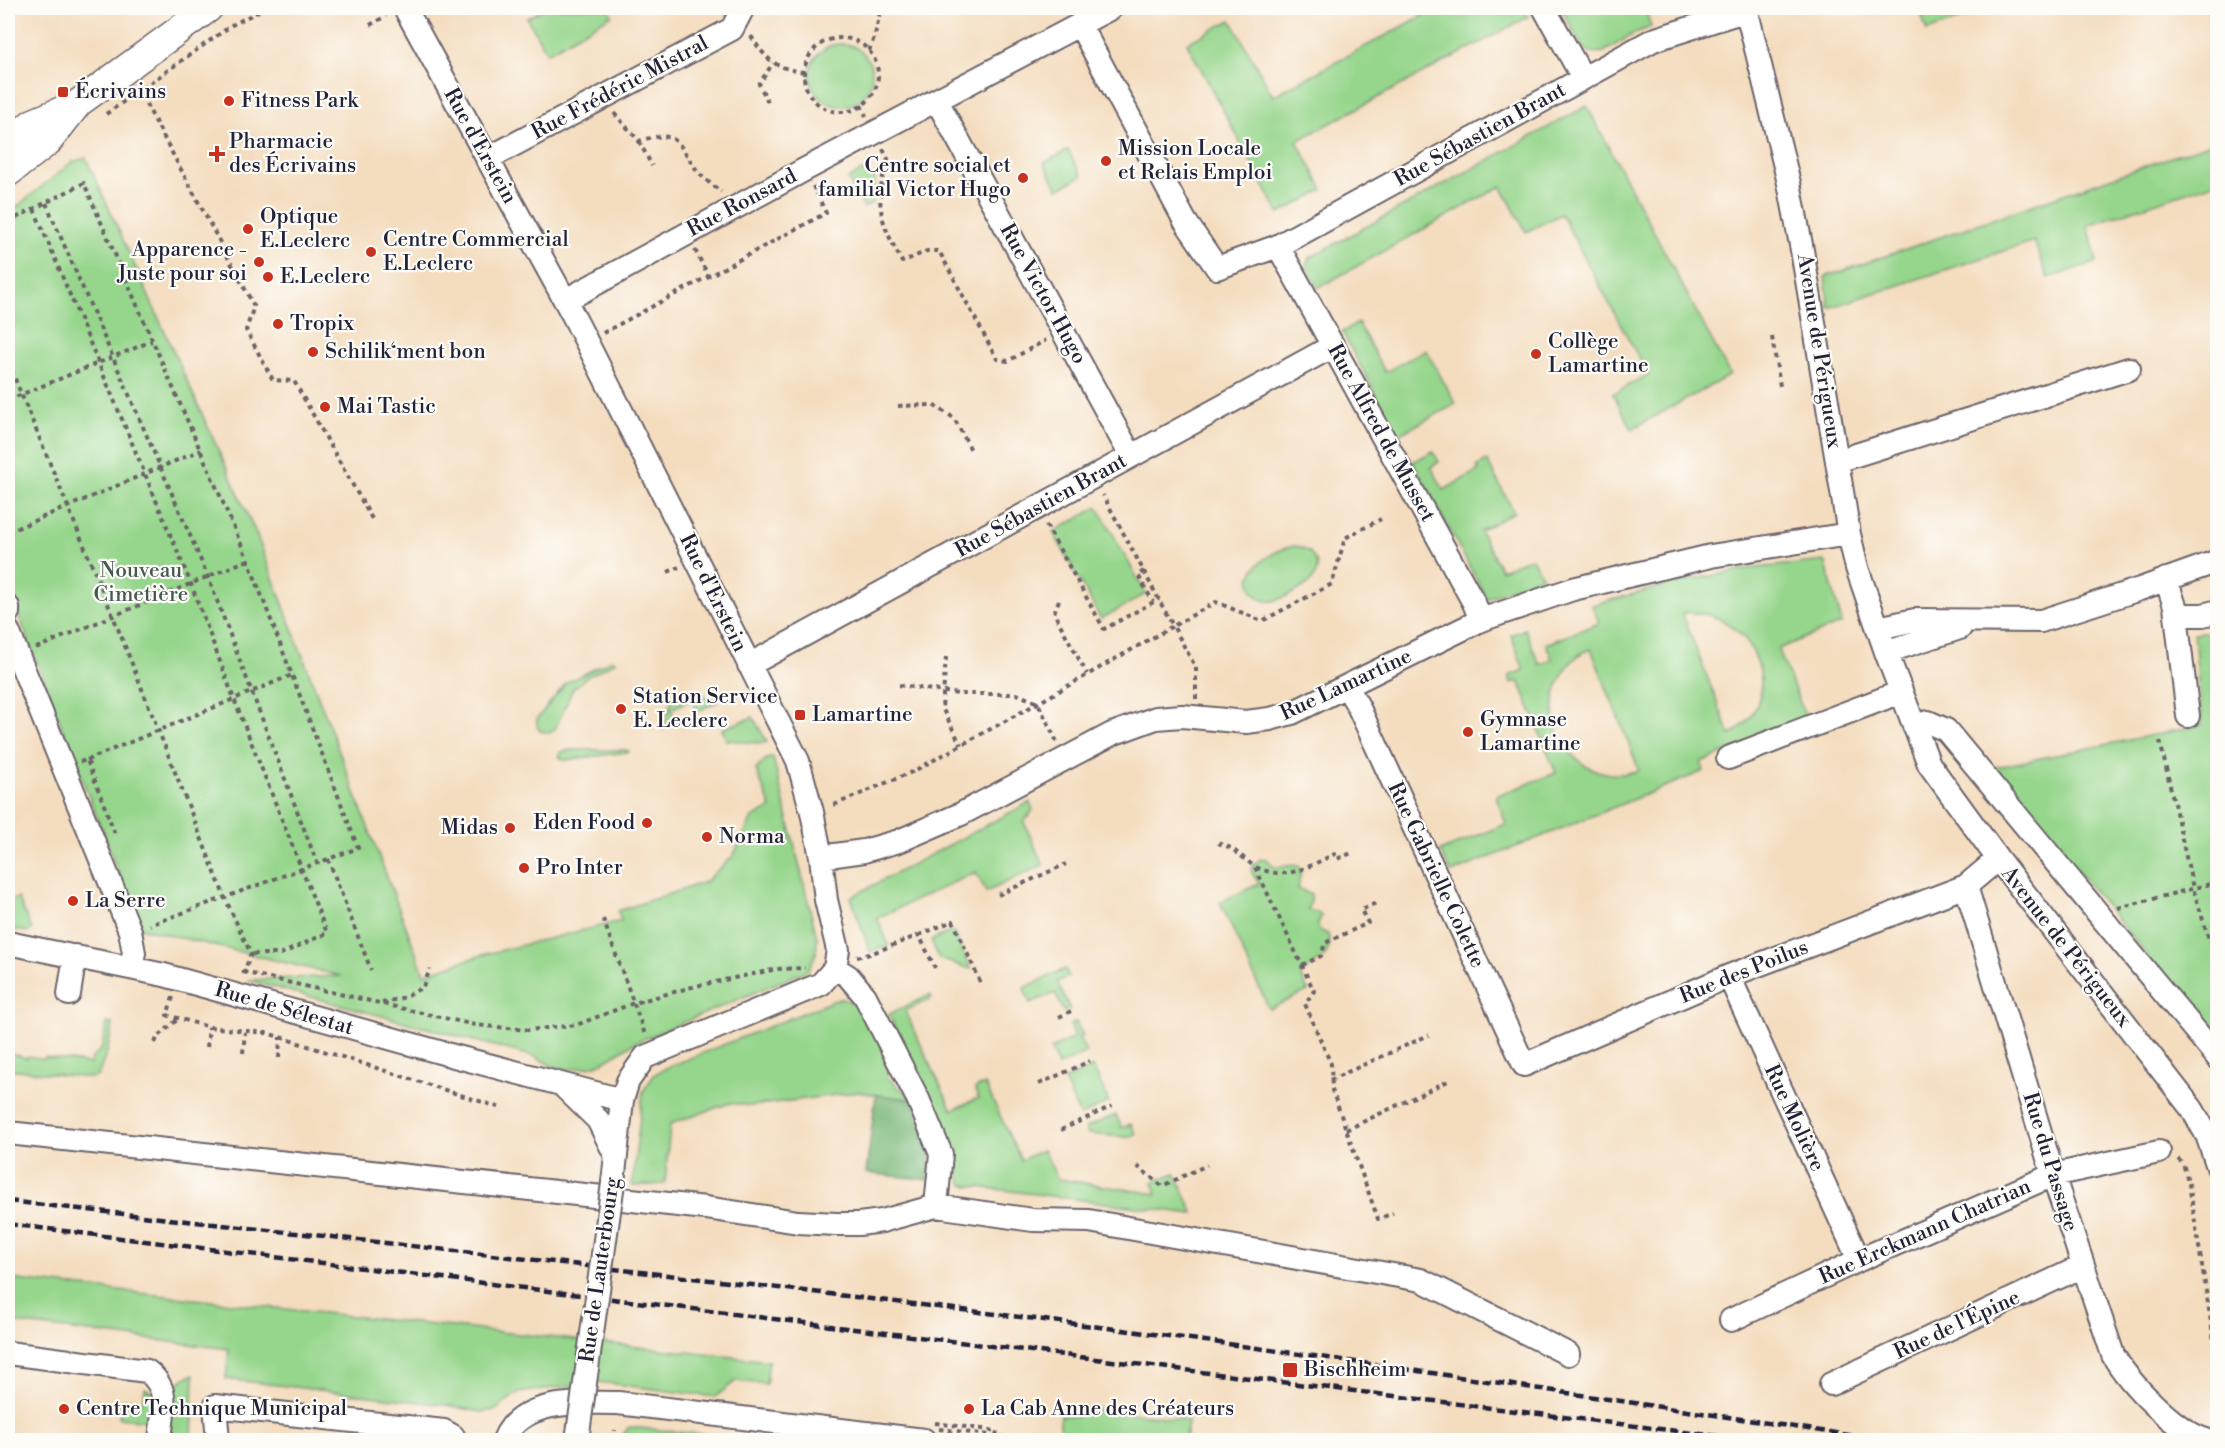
<svg xmlns="http://www.w3.org/2000/svg" width="2225" height="1448" viewBox="0 0 2225 1448" font-family="'Libre Bodoni',serif">
	<style>
		.green { fill: #96d68c; stroke: #5c7c64; stroke-width: 1.5; fill-rule: evenodd }
		.forest { fill: #78b778; stroke: #4d6c5a; stroke-width: 1.5 }
		.lines { fill: none; stroke-linecap: round; stroke-linejoin: round }
		.minor-casing { stroke: #6c6369; stroke-width: 26 }
		.major-casing { stroke: #6c6369; stroke-width: 30 }
		.path { stroke: #6c6369; stroke-width: 4; stroke-dasharray: 4.5 4.5; stroke-linecap: butt }
		.minor { stroke: #fff; stroke-width: 22 }
		.major { stroke: #fff; stroke-width: 27 }
		.rail { stroke: #22223b; stroke-width: 4.5; stroke-dasharray: 9 4.5; stroke-linecap: butt }
		.minor-bridge-casing { stroke: #6c6369; stroke-width: 26; stroke-linecap: butt }
		.minor-bridge { stroke: #fff; stroke-width: 22 }
		.poi-dot { fill: #c8321e; stroke: #fdfcf7; stroke-width: 2 }
		.labels { text-anchor: middle; dominant-baseline: central; stroke-width: 4.5; stroke-linejoin: round; paint-order: stroke }
		.street-label { font-size: 21px; fill: #22223b; stroke: #fdfcf7 }
		.poi-label { font-size: 21px; fill: #22223b; stroke: #fdfcf7; text-anchor: start }
		.park-label { font-size: 21px; fill: #455853; stroke: #fdfcf7 }
	</style>
	<rect width="100%" height="100%" fill="#fdfcf7"/>
	<filter id="ink" filterUnits="userSpaceOnUse"><feTurbulence type="fractalNoise" baseFrequency=".0167" numOctaves="2"/><feDisplacementMap in="SourceGraphic" scale="12" xChannelSelector="R" yChannelSelector="G"/><feConvolveMatrix kernelMatrix="1 2 1 2 8 2 1 2 1" color-interpolation-filters="sRGB"/></filter>
	<filter id="wash" filterUnits="userSpaceOnUse"><feTurbulence type="fractalNoise" baseFrequency=".008" numOctaves="4" result="noise"/><feDisplacementMap in="SourceGraphic" scale="24" xChannelSelector="R" yChannelSelector="G"/><feGaussianBlur stdDeviation="1.35" result="paint"/><feColorMatrix in="noise" values="0 0 0 0 0 0 0 0 0 0 0 0 0 0 0 0 0 1.4 0 .05"/><feComposite in="paint" operator="in"/></filter>
	<g filter="url(#wash)">
		<rect width="100%" height="100%" fill="#f4ddbf"/>
		<path class="green" d="M546,8H607L612,15L547,53L527,18Z
			M1437,8H1523L1528,17L1297,141L1323,190L1279,214L1187,43L1231,20L1273,96Z
			M1561,8H1645L1651,27L1635,33L1604,52L1592,53L1582,47Z
			M1919,8H1991L1927,31Z
			M810 75a31 31 0 1 1 62 0a31 31 0 1 1-62 0Z
			M1587,106L1730,375L1632,429L1613,394L1648,375L1561,214L1526,232L1501,186L1318,288L1306,266L1309,258Z
			M2217,141V182L2088,225L2097,262L2048,278L2034,241L1829,308L1825,277Z
			M1068,150L1082,176L1058,189L1044,163Z
			M86,158L255,531L424,974L482,955L621,921L618,911L705,882L733,856L752,818L771,808L756,770L765,760L773,757L817,938L816,954L808,970L632,1044L605,1061L593,1066L569,1069L552,1066L536,1057L247,980L341,976L140,928L8,588V214L72,162Z
			M862,171L875,178L873,202L864,208L848,179Z
			M1358,323L1385,372L1426,350L1456,404L1398,435L1342,332Z
			M1433,451L1439,462L1431,467L1444,490L1479,470L1477,466L1487,461L1514,512L1480,531L1501,570L1532,558L1542,576L1487,599L1413,462Z
			M1098,507L1146,594L1101,619L1053,532Z
			M1294,546C1310,547 1324,563 1313,579C1307,587 1277,603 1268,601C1261,600 1256,596 1253,591C1240,567 1276,550 1294,546Z
			M1825,561L1842,623L1778,649L1807,720L1701,762L1704,771L1451,873L1440,851L1506,824L1496,796L1556,773L1519,681L1511,683L1509,676L1524,670L1511,635L1525,629L1540,665L1552,659L1546,644L1599,623L1592,605L1672,584L1746,569ZM1682,613C1753,606 1792,699 1730,735ZM1591,649L1639,770C1582,791 1534,728 1562,676C1568,664 1578,653 1591,649Z
			M2204,632L2210,636L2217,634V651L2212,654L2218,674L2217,1040L1992,768L2202,725L2194,633Z
			M613,659L615,662L585,678L573,689L555,729L550,733L540,731L537,726V719L566,683Z
			M682,689L697,692L717,702L698,711L692,699L671,709L677,722L663,729L672,698Z
			M753,717L767,742C759,745 737,740 726,740L722,729Z
			M569,750H627L629,752L565,760L560,758V752Z
			M1030,802L1033,810L1024,822L1043,865L986,892L976,872L877,918L889,945L870,952L851,897Z
			M1261,859H1267L1274,867C1282,868 1290,864 1298,866L1301,871L1298,888L1311,895V901L1308,910L1317,912L1321,916L1318,924L1319,930L1328,934C1333,958 1317,962 1300,974L1308,991L1269,1009L1220,902L1259,884L1251,871L1254,864Z
			M18,898L32,930L27,932L8,928V902Z
			M953,931L971,969L939,959L931,940Z
			M1065,969L1069,976L1057,982L1070,1009L1064,1012L1055,993L1030,1003L1024,988Z
			M930,995L932,998L905,1011L952,1110L978,1098L975,1089L985,1084L1021,1160L1043,1150L1058,1179L1157,1194L1153,1182L1175,1173L1194,1214L963,1185L889,1014Z
			M841,999L849,1001L861,1010L889,1059L888,1078L914,1100L858,1092L752,1106L730,1103L670,1124L665,1184L632,1186L643,1091L655,1074L668,1067L833,1001Z
			M1076,1022L1083,1036L1079,1038L1086,1052L1058,1066L1051,1049L1075,1037L1070,1025Z
			M107,1023L113,1024L107,1052L98,1076L91,1078L8,1069V1053L27,1058L28,1056L44,1059L45,1057L90,1064L91,1059L102,1048Z
			M1093,1067L1109,1102L1080,1116L1064,1080Z
			M1116,1115L1122,1128L1131,1124L1136,1134L1128,1137L1088,1134L1085,1128Z
			M8,1279L769,1361L766,1384L736,1381L715,1397L599,1382L517,1393L496,1410L480,1412L446,1405L226,1379L229,1349L8,1322Z
			M194,1375L192,1440H166C169,1418 165,1379 194,1375Z
			M145,1388L153,1393L152,1421L119,1418L122,1399L143,1402Z
			M1078,1407L1188,1420L1185,1440H1058L1061,1415L1077,1417Z
			M629,1427L762,1440H619Z"/>
		<path class="forest" d="M876,1095L914,1100L931,1149L929,1180L866,1173Z"/>
	</g>
	<g filter="url(#ink)">
		<g class="lines">
			<g class="minor-casing">
				<path id="minor" d="M405,8L573,315L798,761L812,812L821,857L826,900L838,950L835,968L821,984L645,1057L628,1081L622,1100L613,1183
					M1544,8L1583,78
					M1746,8L1789,183L1802,250L1849,534L1857,568L1886,652L1929,764L1998,859L2192,1109L2207,1135L2218,1167
					M1080,25L1185,221L1217,268L1278,246L1653,40L1747,10
					M937,101L1131,456
					M487,159L732,29L743,8
					M1278,246L1474,603L1481,620
					M566,300L804,170L1111,8
					M1837,461L2129,369
					M2166,579L2175,606L2188,716
					M8,607V612
					M2176,615H2203L2218,611
					M1878,628L1915,620L2041,621L2140,589L2218,561
					M8,631L130,931L134,953L130,967
					M1886,652L1960,628
					M749,665L1333,346
					M1347,687L1358,706L1524,1065L1729,976L1966,886
					M1914,726L1928,722L1946,730L2218,1058
					M1728,758L1901,692
					M821,857L864,851L899,841L961,814L1112,734L1156,718L1182,716L1246,722L1270,719L1292,713L1481,620L1573,589L1711,556L1849,534
					M1998,859L1966,886L2053,1175L2113,1355C2129,1383 2175,1431 2206,1440
					M8,943L164,975L450,1055L622,1100
					M835,968L848,976L865,996L918,1099L941,1154L936,1206
					M1729,976L1859,1260
					M69,994L75,956
					M561,1084L598,1120L616,1156
					M8,1133L706,1208L798,1222L836,1224H859L882,1221L936,1206L1033,1220L1089,1221L1421,1280L1568,1354
					M1731,1320L1859,1260L2053,1175L2159,1152
					M8,1353L147,1371C172,1390 162,1413 160,1440
					M1831,1384L2083,1266
					M218,1440L215,1406L444,1431L453,1436L455,1440
					M504,1440C519,1399 583,1402 618,1403L924,1440"/>
			</g>
			<g class="major-casing">
				<path id="major" d="M8,144L32,123L77,104L209,8
					M8,173L48,142L77,105"/>
			</g>
			<path class="path" d="M370,25L386,16
				M751,36C767,61 775,68 804,72
				M804 75a37 37 0 1 1 74 0a37 37 0 1 1-74 0Z
				M869,51L875,35L881,8
				M768,102L759,84L773,63
				M146,104L254,306L246,330L273,380L294,381L372,519
				M861,105L866,116
				M614,113L639,141C678,129 676,141 696,169C702,178 713,185 721,192
				M106,114L232,25L265,8
				M639,141L652,166
				M883,149L888,159C873,205 881,222 902,262L927,251H939L997,359L1008,361L1046,340
				M46,203L208,577L317,863
				M34,209L191,584L234,699L327,933L281,954H251
				M8,222L84,183L248,560L358,848L150,925
				M695,250L709,277
				M603,333L826,213L813,186
				M1772,337L1780,386
				M8,362L113,616L225,898L251,954L242,977
				M8,400L152,341
				M898,406L933,405L954,418L971,450
				M1046,525L1104,629L1159,599
				M8,532L201,450
				M1144,571L1138,575L1153,602
				M668,572L679,567
				M8,580L11,589
				M1059,600L1054,613L1087,674
				M36,648L248,560
				M946,657L942,708L961,745
				M899,685L959,694H1017L1038,703L1057,742
				M1196,699V668L1173,626L1216,602L1262,621L1332,584L1345,538L1381,519
				M2160,741L2193,888L2218,968
				M87,760L292,675
				M80,762L87,760L115,834
				M834,805L912,772L1038,703L1173,626L1103,495
				M1218,843L1231,848L1255,867L1314,991L1305,1004L1331,1064L1332,1090L1378,1219L1393,1213
				M328,859L371,970
				M1256,867C1287,882 1306,867 1335,854L1337,859L1354,852
				M998,895L1066,864
				M2118,908L2218,882
				M603,919L646,1037
				M919,935L953,921L980,982
				M857,957L870,954L919,935L935,968
				M1302,965L1321,956L1325,943L1368,923L1361,910L1378,902
				M243,972L475,1025L529,1030L576,1025L634,1003L696,986L777,969L805,968
				M173,997L167,1015L209,1027L266,1033L280,1037L501,1108
				M382,1003L405,997L423,987L430,969
				M1059,1017L1071,1011
				M155,1043L157,1038L178,1019
				M207,1047L209,1027
				M243,1053L245,1032
				M279,1058L280,1037
				M1330,1080L1429,1035
				M1039,1084L1090,1061
				M1061,1130L1112,1106
				M1346,1130L1450,1080
				M2178,1159L2183,1164L2189,1184L2218,1366
				M1137,1166L1162,1186L1207,1165
				M935,1423L997,1431L996,1436L1033,1440
				M939,1429L990,1435L991,1430
				M614,1440L615,1430"/>
			<use href="#minor" class="minor"/>
			<use href="#major" class="major"/>
			<path class="rail" d="M8,1201C366,1241 725,1280 1084,1325C1351,1359 1617,1401 1883,1440
				M8,1224L1749,1440"/>
			<g class="minor-bridge-casing">
				<path id="minor-bridge" d="M577,1440L613,1183"/>
			</g>
			<use href="#minor-bridge" class="minor-bridge"/>
		</g>
	</g>
	<g class="poi-dot">
		<rect x="57" y="86" width="12" height="12" rx="3"/>
		<circle cx="229" cy="101" r="6"/>
		<path d="M214 145h6v6h6v6h-6v6h-6v-6h-6v-6h6z"/>
		<circle cx="1106" cy="161" r="6"/>
		<circle cx="1023" cy="178" r="6"/>
		<circle cx="248" cy="229" r="6"/>
		<circle cx="371" cy="252" r="6"/>
		<circle cx="259" cy="262" r="6"/>
		<circle cx="268" cy="277" r="6"/>
		<circle cx="278" cy="324" r="6"/>
		<circle cx="313" cy="352" r="6"/>
		<circle cx="1536" cy="354" r="6"/>
		<circle cx="325" cy="407" r="6"/>
		<circle cx="621" cy="709" r="6"/>
		<rect x="794" y="709" width="12" height="12" rx="3"/>
		<circle cx="1468" cy="732" r="6"/>
		<circle cx="647" cy="823" r="6"/>
		<circle cx="510" cy="828" r="6"/>
		<circle cx="707" cy="837" r="6"/>
		<circle cx="524" cy="868" r="6"/>
		<circle cx="73" cy="901" r="6"/>
		<rect x="1282" y="1362" width="16" height="16" rx="3"/>
		<circle cx="64" cy="1409" r="6"/>
		<circle cx="969" cy="1409" r="6"/>
	</g>
	<g class="labels">
		<g class="street-label">
			<text transform="translate(620 88) rotate(-28)">Rue Frédéric Mistral</text>
			<text transform="translate(1480 135) rotate(-29)">Rue Sébastien Brant</text>
			<text transform="translate(480 146) rotate(61)">Rue d'Erstein</text>
			<text transform="translate(742 203) rotate(-28)">Rue Ronsard</text>
			<text transform="translate(1043 294) rotate(61)">Rue Victor Hugo</text>
			<text transform="translate(1819 351) rotate(81)">Avenue de Périgueux</text>
			<text transform="translate(1381 433) rotate(61)">Rue Alfred de Musset</text>
			<text transform="translate(1041 506) rotate(-29)">Rue Sébastien Brant</text>
			<text transform="translate(713 593) rotate(64)">Rue d'Erstein</text>
			<text transform="translate(1346 685) rotate(-25)">Rue Lamartine</text>
			<text transform="translate(1436 875) rotate(65)">Rue Gabrielle Colette</text>
			<text transform="translate(2066 947) rotate(52)">Avenue de Périgueux</text>
			<text transform="translate(1744 972) rotate(-22)">Rue des Poilus</text>
			<text transform="translate(284 1009) rotate(16)">Rue de Sélestat</text>
			<text transform="translate(1794 1118) rotate(65)">Rue Molière</text>
			<text transform="translate(2050 1162) rotate(73)">Rue du Passage</text>
			<text transform="translate(1925 1232) rotate(-24)">Rue Erckmann Chatrian</text>
			<text transform="translate(600 1270) rotate(-82)">Rue de Lauterbourg</text>
			<text transform="translate(1957 1325) rotate(-25)">Rue de l'Épine</text>
		</g>
		<g class="poi-label">
			<text x="75" y="92">Écrivains</text>
			<text x="241" y="101">Fitness Park</text>
			<text x="229" y="142">Pharmacie<tspan x="229" dy="24">des Écrivains</tspan></text>
			<text x="1118" y="149">Mission Locale<tspan x="1118" dy="24">et Relais Emploi</tspan></text>
			<text x="1011" y="166" text-anchor="end">Centre social et<tspan x="1011" dy="24">familial Victor Hugo</tspan></text>
			<text x="260" y="217">Optique<tspan x="260" dy="24">E.Leclerc</tspan></text>
			<text x="383" y="240">Centre Commercial<tspan x="383" dy="24">E.Leclerc</tspan></text>
			<text x="247" y="250" text-anchor="end">Apparence -<tspan x="247" dy="24">Juste pour soi</tspan></text>
			<text x="280" y="277">E.Leclerc</text>
			<text x="290" y="324">Tropix</text>
			<text x="1548" y="342">Collège<tspan x="1548" dy="24">Lamartine</tspan></text>
			<text x="325" y="352">Schilik‘ment bon</text>
			<text x="337" y="407">Mai Tastic</text>
			<text x="633" y="697">Station Service<tspan x="633" dy="24">E. Leclerc</tspan></text>
			<text x="812" y="715">Lamartine</text>
			<text x="1480" y="720">Gymnase<tspan x="1480" dy="24">Lamartine</tspan></text>
			<text x="635" y="823" text-anchor="end">Eden Food</text>
			<text x="498" y="828" text-anchor="end">Midas</text>
			<text x="719" y="837">Norma</text>
			<text x="536" y="868">Pro Inter</text>
			<text x="85" y="901">La Serre</text>
			<text x="1304" y="1370">Bischheim</text>
			<text x="76" y="1409">Centre Technique Municipal</text>
			<text x="981" y="1409">La Cab Anne des Créateurs</text>
		</g>
		<g class="park-label">
			<text x="141" y="571">Nouveau<tspan x="141" dy="24">Cimetière</tspan></text>
		</g>
	</g>
	<rect width="2225" height="1448" fill="none" stroke="#fdfcf7" stroke-width="30"/>
</svg>
